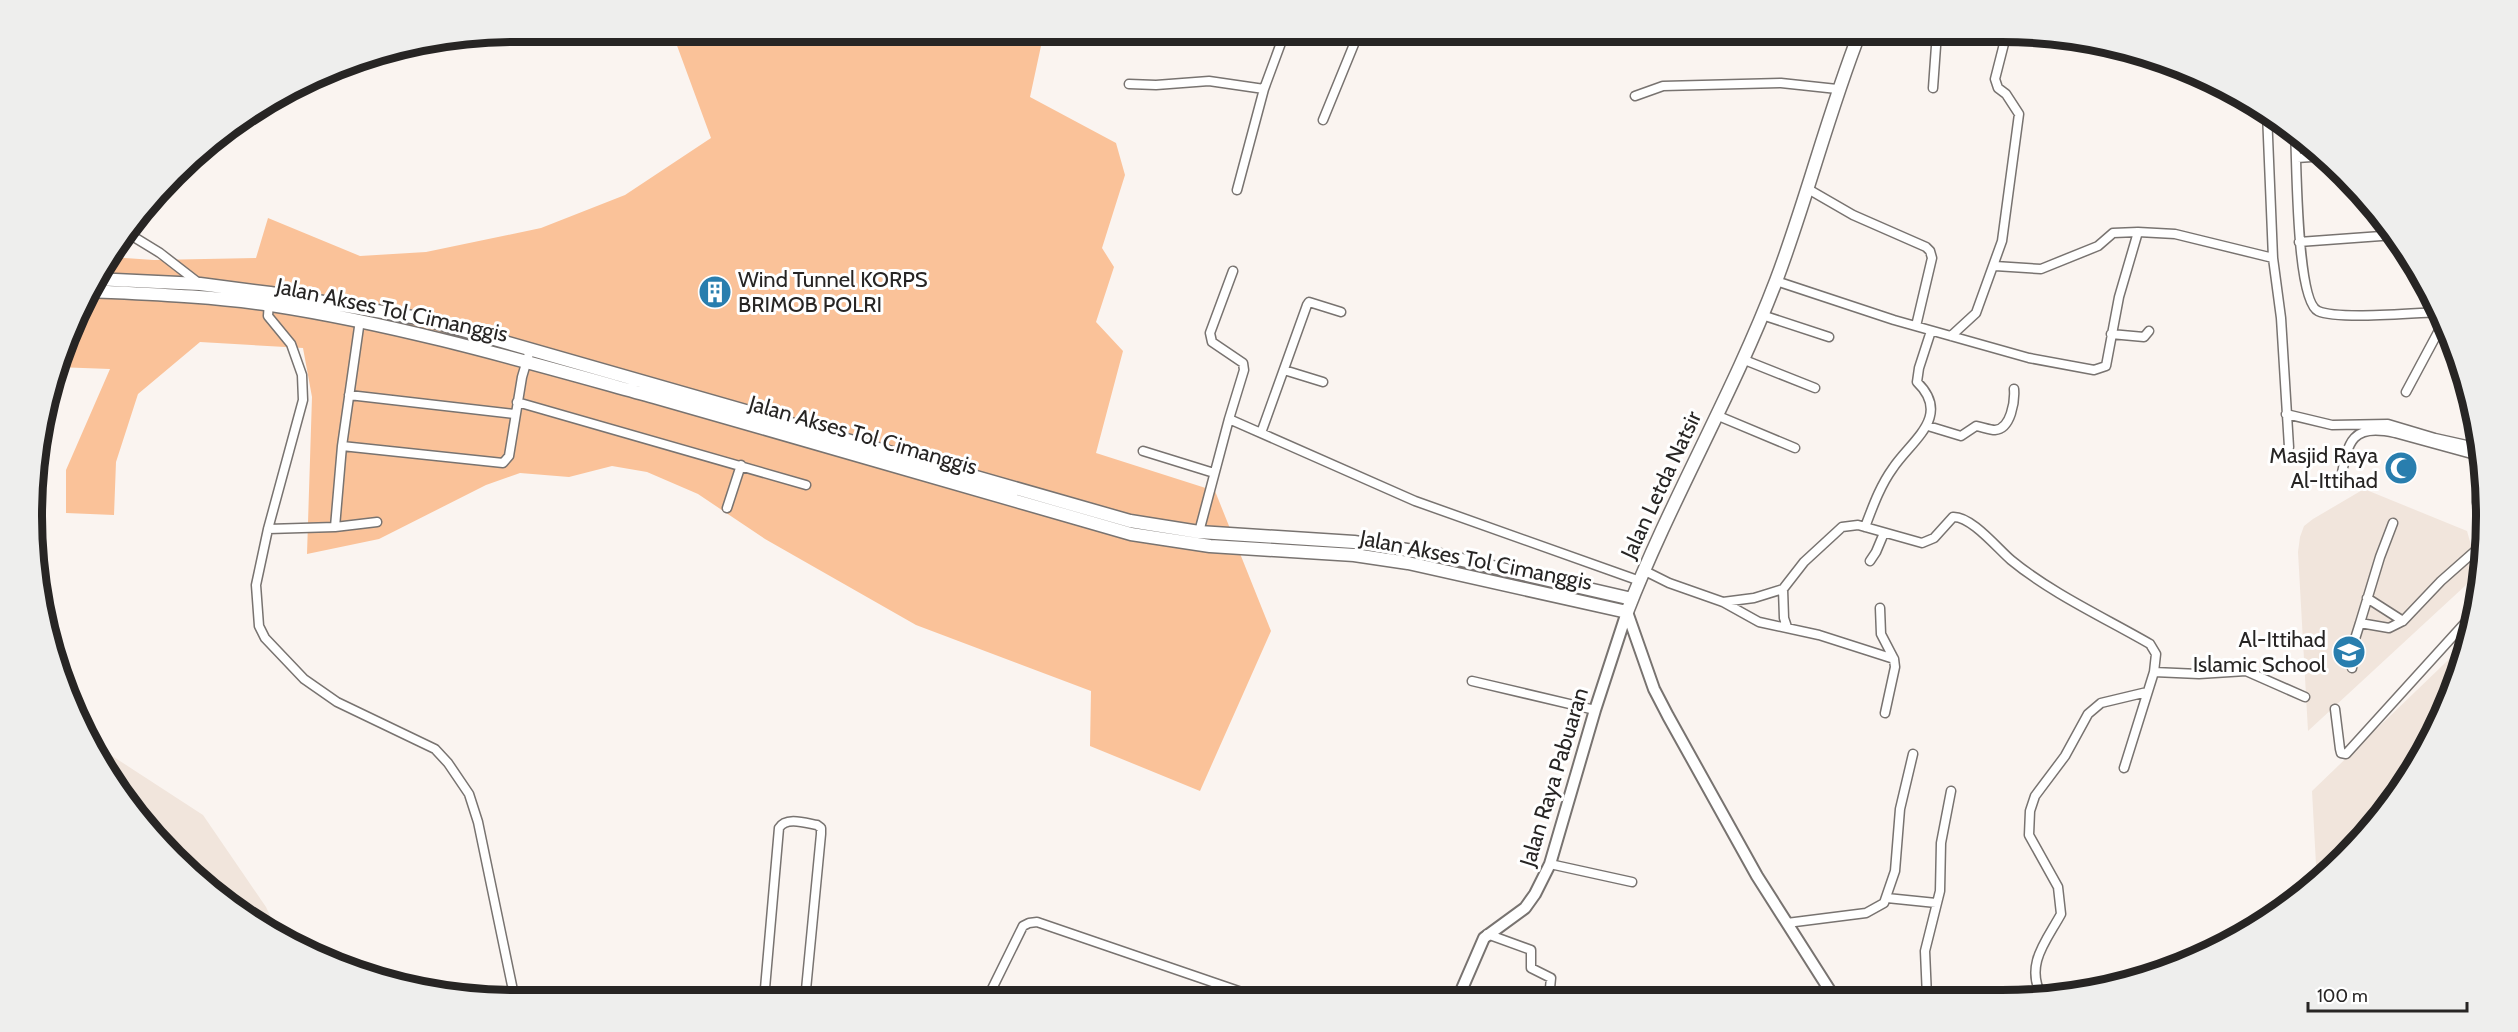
<svg xmlns="http://www.w3.org/2000/svg" width="2518" height="1032" viewBox="0 0 2518 1032" font-family="Cabin,sans-serif">
	<style>
		.built { fill: #f1e5dc }
		.green { fill: #fac299 }
		.lines { fill: none; stroke-linecap: round; stroke-linejoin: round }
		.minor-casing { stroke: #787370; stroke-width: 11 }
		.tertiary-casing { stroke: #787370; stroke-width: 14 }
		.secondary-casing { stroke: #787370; stroke-width: 15 }
		.minor { stroke: #fff; stroke-width: 8 }
		.tertiary { stroke: #fff; stroke-width: 10 }
		.secondary { stroke: #fff; stroke-width: 12 }
		.labels { text-anchor: middle; dominant-baseline: central; stroke-width: 6; stroke-linejoin: round; paint-order: stroke }
		.poi-label { font-size: 22px; fill: #272524; stroke: #fff; text-anchor: end }
		.street-label { font-size: 22px; fill: #272524; stroke: #fff }
		.rim { fill: none; stroke: #272524; stroke-width: 8 }
	</style>
	<rect width="100%" height="100%" fill="#faf4f0"/>
	<path class="built" d="M2364,489L2467,531L2479,573L2308,731L2298,552L2300,537L2304,526L2313,519Z
		M2468,641L2461,671L2405,785L2317,883L2312,791Z
		M88,737L103,750L203,815L266,907L277,930L221,901L113,785Z"/>
	<path class="green" d="M672,32H1044L1030,97L1116,143L1125,175L1102,248L1114,267L1096,322L1123,351L1096,453L1215,491L1271,631L1200,791L1090,746L1091,691L916,625L765,539L698,494L647,472L612,466L569,477L520,473L486,485L379,539L307,554L312,397L303,348L200,342L138,394L116,462L114,515L66,513V470L110,369L56,367L96,274L110,257L154,260L256,258L268,218L360,256L426,252L541,228L625,195L711,138Z"/>
	<g class="lines">
		<g class="minor-casing">
			<path id="minor" d="M1129,84L1156,85L1209,81L1264,89L1285,32
				M1933,88L1937,32
				M1635,96L1663,86L1781,83L1837,89
				M2267,113L2273,258L2281,318L2289,447
				M1323,120L1359,32
				M2295,133C2297,161 2296,301 2318,311C2338,320 2414,313 2440,312
				M2297,158L2326,156
				M1808,189L1853,215L1926,247L1930,251L1932,258L1916,326
				M1237,190L1264,89
				M129,234L160,253L200,284
				M2299,242L2395,235
				M1995,266L2041,269L2098,246L2113,233L2138,232L2175,234L2273,258
				M1776,281L1894,320L2029,358L2094,370L2106,366L2119,297L2138,232
				M269,302L268,316L291,344L302,375L303,400L268,529L256,585L259,626L265,638L304,679L337,702L435,749L448,763L469,794L478,822L515,1000
				M1762,315L1829,337
				M2111,334L2144,337L2149,331
				M1951,336L1976,313L2002,241L2019,114L2006,94L1998,88L1995,79L2007,32
				M1742,359L1815,388
				M1284,370L1323,382
				M2406,392L2444,321
				M349,395L514,414
				M517,402L806,485
				M2286,414L2332,425L2388,424L2435,438L2480,448
				M1716,415L1795,448
				M1229,419L1244,370L1243,363L1212,342L1210,333L1233,271
				M1928,426L1961,436L1976,426C1982,427 1990,430 1995,430C2011,429 2015,401 2014,389
				M1261,433L1307,305L1309,302L1341,312
				M342,446L503,463L509,456L522,377L530,350
				M1143,451L1214,473
				M2480,451L2477,502L2484,543
				M2341,478C2348,442 2351,423 2395,433L2479,456
				M727,508L741,465
				M2393,523L2380,557L2360,623L2389,628L2403,621L2441,581L2484,543
				M335,527L342,446L360,320
				M1865,527C1873,506 1880,486 1893,468C1912,440 1952,416 1917,382L1919,368L1931,331
				M268,529L335,527L377,522
				M1199,532L1229,419L1415,501L1640,581
				M1870,561L1876,552L1884,533
				M1645,571L1669,583L1723,602L1759,622L1819,635L1894,659
				M2367,598L2403,621
				M1723,602L1754,598L1783,589
				M1880,608L1881,634L1894,659L1895,667L1885,713
				M1787,627L1784,618L1783,589L1804,562L1842,527L1858,525L1922,543L1934,538L1953,517C1971,516 1997,548 2011,560C2051,593 2105,618 2150,644L2156,654L2154,672L2124,768
				M2352,668L2354,642L2360,623
				M2154,672L2199,674L2246,671L2305,697
				M1472,681L1595,710
				M2335,709L2340,749L2341,753L2346,754L2474,613
				M1550,864L1632,882
				M1887,898L1936,903
				M1787,923L1866,913L1884,903L1895,871L1900,809L1913,754
				M1487,934L1531,950V968L1551,978L1549,998
				M2042,996C2024,965 2047,940 2061,914L2058,887L2029,835L2030,811L2035,796L2065,756L2088,714L2101,703L2147,692
				M1927,997L1925,951L1940,891L1941,843L1951,791
				M987,999L1023,926L1029,923L1037,922L1259,998
				M764,1000L779,828C786,816 806,823 817,825L821,828V834L805,1000"/>
		</g>
		<g class="tertiary-casing">
			<path id="tertiary" d="M1627,612L1654,689L1668,716L1757,876L1834,997
				M1458,998L1484,938L1525,908L1535,894L1550,864L1595,710L1627,612"/>
		</g>
		<g class="secondary-casing">
			<path id="secondary" d="M94,279L200,284L270,293L424,319L1130,521L1199,532L1354,542L1440,555L1632,599
				M88,291C149,294 211,296 271,305C401,325 527,362 654,397C813,442 971,489 1131,534L1210,546L1354,555L1408,563L1627,612C1671,499 1733,394 1776,281C1807,199 1828,113 1860,32"/>
		</g>
		<use href="#minor" class="minor"/>
		<use href="#tertiary" class="tertiary"/>
		<use href="#secondary" class="secondary"/>
	</g>
	<defs>
		<g id="building-disc" transform="scale(1.725)"><circle r="9.5" fill="#297eae" stroke="#fff"/><path d="M-4-6H4V6H1V3H-1V6H-4ZM-2.5-4.3h1.7v1.8h-1.7ZM.8-4.3h1.7v1.8H.8ZM-2.5-1h1.7V.8h-1.7ZM.8-1h1.7V.8H.8Z" fill="#fff"/></g>
		<g id="mosque-disc" transform="scale(1.725)"><circle r="9.5" fill="#297eae" stroke="#fff"/><path d="M3.5-4.9A6 6 0 1 0 3.5 4.9A5 5 0 1 1 3.5-4.9Z" fill="#fff"/></g>
		<g id="school-disc" transform="scale(1.725)"><circle r="9.5" fill="#297eae" stroke="#fff"/><path d="M0-5L7-2L0 1L-7-2ZM-4 1L0 2.5L4 1V4Q0 6-4 4Z" fill="#fff"/></g>
	</defs>
	<g fill-rule="evenodd">
		<use href="#building-disc" x="715" y="292"/>
		<use href="#mosque-disc" x="2401" y="468"/>
		<use href="#school-disc" x="2349" y="652"/>
	</g>
	<g class="labels">
		<g class="poi-label">
			<text x="738" y="279" text-anchor="start">Wind Tunnel KORPS<tspan x="738" dy="25">BRIMOB POLRI</tspan></text>
			<text x="2378" y="455">Masjid Raya<tspan x="2378" dy="25">Al-Ittihad</tspan></text>
			<text x="2326" y="639">Al-Ittihad<tspan x="2326" dy="25">Islamic School</tspan></text>
		</g>
		<g class="street-label">
			<text transform="translate(392 310) rotate(12)">Jalan Akses Tol Cimanggis</text>
			<text transform="translate(863 435) rotate(16)">Jalan Akses Tol Cimanggis</text>
			<text transform="translate(1661 485) rotate(-65)">Jalan Letda Natsir</text>
			<text transform="translate(1476 560) rotate(11)">Jalan Akses Tol Cimanggis</text>
			<text transform="translate(1554 777) rotate(-73)">Jalan Raya Pabuaran</text>
		</g>
	</g>
	<path d="M0 0H2518V1032H0ZM516 42H2002A474 474 0 0 1 2476 516V516A474 474 0 0 1 2002 990H516A474 474 0 0 1 42 516V516A474 474 0 0 1 516 42Z" fill="#eeeeed" fill-rule="evenodd"/>
	<path class="rim" d="M516 42H2002A474 474 0 0 1 2476 516V516A474 474 0 0 1 2002 990H516A474 474 0 0 1 42 516V516A474 474 0 0 1 516 42Z"/>
	<path d="M2308 1002v9h159v-9" fill="none" stroke="#272524" stroke-width="3"/>
	<text x="2317" y="1002" font-size="18" fill="#272524" stroke="#ffffff" stroke-width="4.5" paint-order="stroke">100 m</text>
</svg>
